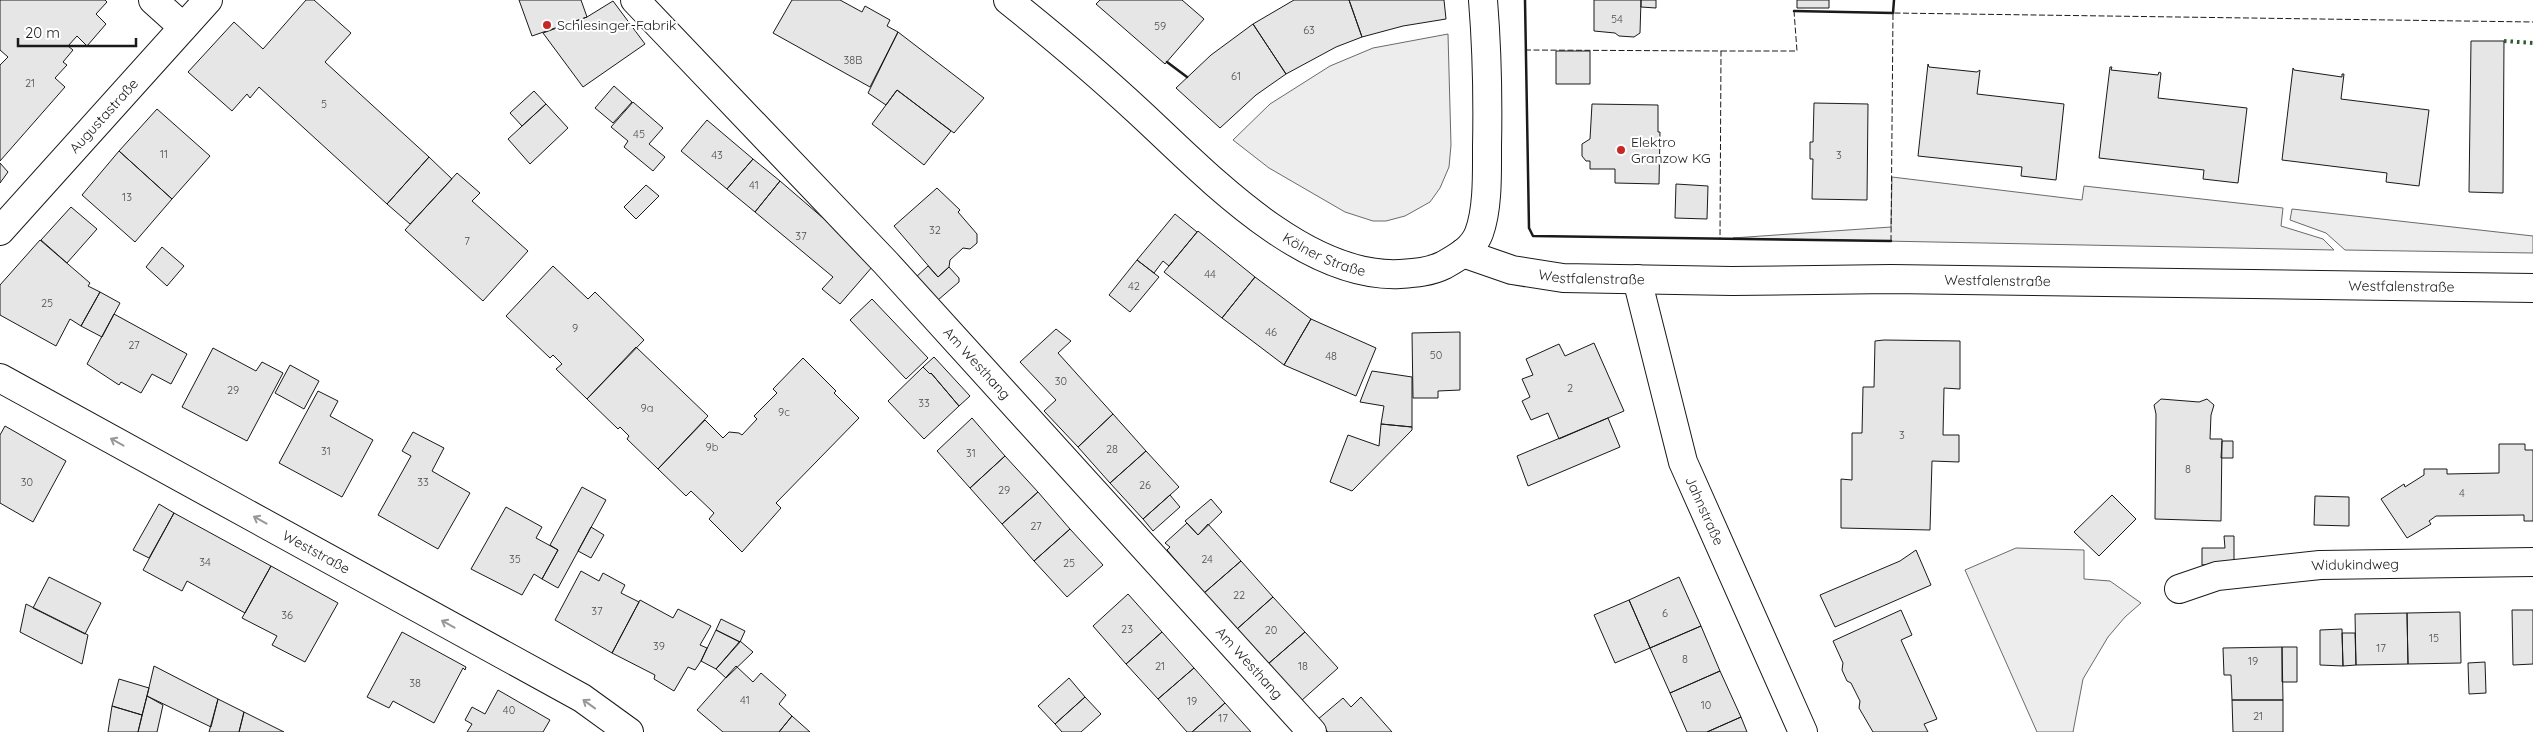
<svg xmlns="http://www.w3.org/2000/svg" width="2533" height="732" viewBox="0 0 2533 732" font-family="Quicksand,sans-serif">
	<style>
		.built { fill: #ededed; stroke: #6a6a6a }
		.building { fill: #e6e6e6; stroke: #1a1a1a }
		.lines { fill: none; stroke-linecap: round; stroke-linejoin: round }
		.minor-casing { stroke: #1a1a1a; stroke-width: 30 }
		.major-casing { stroke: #1a1a1a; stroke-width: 30 }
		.minor { stroke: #fff; stroke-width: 28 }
		.major { stroke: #fff; stroke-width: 28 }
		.hedge { stroke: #2b5a34; stroke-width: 4; stroke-dasharray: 2.5 4; stroke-linecap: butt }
		.fence { stroke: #1a1a1a; stroke-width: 1; stroke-dasharray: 6 2.5; stroke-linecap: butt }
		.wall { stroke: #1a1a1a; stroke-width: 2.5 }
		.oneway { stroke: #989898 }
		.poi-dot { fill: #c62828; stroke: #fff; stroke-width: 2 }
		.labels { text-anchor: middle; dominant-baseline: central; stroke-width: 4; stroke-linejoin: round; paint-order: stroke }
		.number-label { font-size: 11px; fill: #4d4d4d }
		.poi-label { font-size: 14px; fill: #1a1a1a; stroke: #fff; text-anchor: start }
		.street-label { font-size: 14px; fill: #1a1a1a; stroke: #fff }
	</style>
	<rect width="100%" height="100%" fill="#fff"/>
	<path class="built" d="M1448,34L1451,145L1449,167L1440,188L1430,202L1405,216L1386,221H1373L1345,212L1269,168L1233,140L1270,104L1330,66L1373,48Z
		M1892,177L2082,200L2084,186L2283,208L2281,226L2323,239L2334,250L1733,238L1891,227Z
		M2292,209L2533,236V253L2345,250L2326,233L2290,220Z
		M2016,548L2084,550V579L2110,581L2141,603L2125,617L2108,637L2083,679L2073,732H2037L1965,570Z"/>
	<path class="building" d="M0,0H105L107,2L96,14L106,24L87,46L77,36L68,46L73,50L63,62L67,65L55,78L65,87L0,161V65L8,57L0,50Z
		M306,0H314L351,33L325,62L429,157L387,204L259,87L250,98L247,94L232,111L188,72L234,22L263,49Z
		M519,0H581L587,17L532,36Z
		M792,0H840L862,12L865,6L890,20L887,26L898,32L870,87L773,33Z
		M1100,0H1182L1204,19L1165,64L1096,4Z
		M1294,0H1349L1362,37L1336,47L1286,74L1253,24Z
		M1349,0H1444L1446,19L1403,26L1362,37Z
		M1594,0H1641L1640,33L1634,37L1619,36L1615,33L1594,31Z
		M1641,0H1656V8L1641,7Z
		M1797,0H1829V8H1797Z
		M613,1L645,44L583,87L543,33L587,17Z
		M1253,24L1286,74L1256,95L1220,128L1176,88L1211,55Z
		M898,32L984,98L954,133L897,90L886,105L868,93Z
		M2471,41H2504L2503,193L2469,192Z
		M1556,51H1590V84H1556Z
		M1928,64L1929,67L1977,72L1980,70L1977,94L2064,104L2056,180L2021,176L2022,167L1918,156Z
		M2110,67H2112L2111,70L2158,75L2159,72L2161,73L2158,98L2247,108L2238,183L2203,179L2204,170L2099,158Z
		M2293,68L2294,70L2342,77V74H2344L2341,99L2429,110L2419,186L2386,182L2387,173L2282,160Z
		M614,86L632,102L613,123L595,108Z
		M897,90L951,131L924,165L872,124Z
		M534,91L546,104L522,126L510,113Z
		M633,102L663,128L649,144L665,157L653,171L624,147L628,141L611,127Z
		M1814,103L1868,104L1867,200L1812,199L1813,159H1810V142H1813Z
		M546,104L568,128L530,164L508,139Z
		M1592,104L1658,105V132H1660L1659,184L1615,183V169H1590V161H1586L1582,156V144L1590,139Z
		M157,109L210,156L172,199L119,151Z
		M707,120L753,159L727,189L681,151Z
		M119,151L172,199L135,242L82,195Z
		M429,157L452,179L410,224L387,204Z
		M753,159L780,181L755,212L727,189Z
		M0,163L8,172L0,183Z
		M457,173L480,193L472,201L528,251L483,301L405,230Z
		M780,181L859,249L873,266L840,304L822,289L833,277L755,212Z
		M1676,184L1708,186L1707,219L1675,218Z
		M646,185L659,196L636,219L624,207Z
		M937,188L960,210L958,212L977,234V243L970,249L963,248L950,260L949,267L938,277L894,226Z
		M71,207L97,229L67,263L41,240Z
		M1175,214L1197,232L1169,266L1163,261L1154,273L1137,260Z
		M1198,231L1255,277L1222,318L1164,272Z
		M40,240L90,283L88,286L100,292L81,326L70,319L56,346L0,315V285Z
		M162,247L184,266L167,286L146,267Z
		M1137,260L1159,277L1130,312L1109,295Z
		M553,266L588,299L595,292L644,340L587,399L556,369L562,364L553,355L550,358L506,316Z
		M928,266L938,277L949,267L959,278V282L938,300L915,278Z
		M1255,277L1311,319L1284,365L1222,318Z
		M100,292L120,303L102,337L81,326Z
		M872,299L928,358L906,379L850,320Z
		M114,314L187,354L171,384L152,374L141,393L121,382L119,385L87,364Z
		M1311,319L1376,348L1356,396L1284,365Z
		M1056,329L1071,341L1058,353L1113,414L1078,447L1044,411L1056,400L1020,362Z
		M1460,332V390L1438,391V398H1413L1412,333Z
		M1884,340L1960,341V389L1944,388L1943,435H1959V462L1932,461L1930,530L1841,528V479L1852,480V433H1862L1863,387H1874L1875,341Z
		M1594,343L1624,411L1559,439L1548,413L1531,420L1522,401L1530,397L1522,379L1533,375L1526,359L1559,344L1565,356Z
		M636,347L708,416L658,469L627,439L629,436L620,427L618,429L587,399Z
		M213,348L256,371L262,362L283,373L247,441L182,407Z
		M934,357L970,396L959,406L931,373L930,374L923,367Z
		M803,358L836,391L834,393L859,418L776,503L781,508L742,552L709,519L714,513L691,491L686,496L658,469L705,420L723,438L729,432L739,433L742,435L757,419L754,416L777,393L773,389Z
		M290,365L319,381L304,409L275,393Z
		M923,367L930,374L931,373L959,406L924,439L888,401Z
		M1372,371L1412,377V427L1381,424L1384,406L1360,402Z
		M318,391L338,401L330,416L373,440L342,497L279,463Z
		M2161,399L2199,402L2207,399L2214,405L2211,415L2210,439H2222L2221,521L2155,519L2156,414L2154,405Z
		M1113,414L1146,451L1110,483L1078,447Z
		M972,418L1005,456L970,488L937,451Z
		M1608,418L1620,447L1528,486L1517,456Z
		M1381,424L1412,427V430L1352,491L1330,482L1348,435L1379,446Z
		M5,426L66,461L33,522L0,503V435Z
		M413,432L444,448L432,471L470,493L438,549L378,515L411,456L402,451Z
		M2222,441H2233V458H2221Z
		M2499,444H2525V450H2533V521H2524V515L2436,516L2429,521L2431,524L2407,538L2381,499L2404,484L2405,487L2424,475V469H2447V474L2499,473Z
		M1146,451L1179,487L1143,519L1110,483Z
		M1005,456L1038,492L1002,524L970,488Z
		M582,487L606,500L558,588L542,579L558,550L550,545Z
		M1038,492L1070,529L1034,561L1002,524Z
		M1170,495L1180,507L1153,531L1143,519Z
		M2112,495L2136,519L2099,556L2074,532Z
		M2315,496L2349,497V526L2314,525Z
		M1211,499L1222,512L1198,535L1185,521Z
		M159,504L174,513L149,558L133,550Z
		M506,507L542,527L536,538L558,550L542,579L534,574L522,595L471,569Z
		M174,513L271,566L245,613L187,581L182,591L143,570Z
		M1187,523L1198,535L1208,524L1241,561L1204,593L1167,550L1170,547L1165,543Z
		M591,527L604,535L591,558L578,551Z
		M1070,529L1103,565L1067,597L1034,561Z
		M2224,536H2234V563L2202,565V548H2225Z
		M1916,550L1931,585L1835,627L1820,595L1900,561Z
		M1241,561L1273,597L1237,629L1204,593Z
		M271,566L338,603L305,662L272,645L277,636L242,618Z
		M581,571L599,581L603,573L625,585L621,593L639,602L612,653L555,620Z
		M49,577L101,603L85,634L33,608Z
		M1679,577L1701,626L1650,648L1629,600Z
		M1128,594L1162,632L1126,664L1093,626Z
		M1273,597L1305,632L1268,664L1237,629Z
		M640,600L673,618L678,609L711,626L700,645L707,648L701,661L695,670L688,667L674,691L654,679L655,675L612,653Z
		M1629,600L1650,648L1615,663L1594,615Z
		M26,604L88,635L82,664L20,632Z
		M1901,610L1912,635L1901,640L1937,719L1924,724L1928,732H1873L1859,708L1860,701L1851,683L1847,681L1842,670L1843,663L1833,641Z
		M2512,610H2533V664L2513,665Z
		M2460,612L2461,663L2408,664L2407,613Z
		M2407,613L2408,664L2356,665L2355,614Z
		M721,619L745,631L740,642L716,630Z
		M1701,626L1720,671L1670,693L1650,648Z
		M2342,629L2343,666L2320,665V630Z
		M716,630L740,642L716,669L701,661Z
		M402,632L466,667L465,670L463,668L434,723L393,701L389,708L367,697Z
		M1162,632L1194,668L1158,699L1126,664Z
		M1305,632L1338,668L1301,701L1268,664Z
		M2342,633H2355L2356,665L2343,666Z
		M740,641L753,652L726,678L716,669Z
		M2282,647H2297V682H2282Z
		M2282,647L2283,700H2232L2231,675H2224L2223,648Z
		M2485,662L2486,693L2469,694L2468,663Z
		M154,666L218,699L211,727L147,696Z
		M736,666L753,682L761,673L786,695L779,704L792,716L779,732H723L697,710Z
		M1194,668L1225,703L1192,732H1187L1158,699Z
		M1720,671L1741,717L1707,732H1687L1670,693Z
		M1069,678L1085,697L1055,724L1038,706Z
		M119,679L149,688L142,715L112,706Z
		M498,690L550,720L543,732H467L472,724L465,720L472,707L485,714Z
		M147,696L163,705L157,732H138Z
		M1085,697L1101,714L1081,732H1062L1055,724Z
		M1361,697L1392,732H1328L1317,720L1343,698L1351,707Z
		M218,699L244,712L239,732H209Z
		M2232,700H2283V732H2233Z
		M1225,703L1251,732H1192Z
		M112,706L142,715L138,732H108Z
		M244,712L284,732H239Z
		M792,716L810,732H779Z
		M1741,717L1747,732H1707Z"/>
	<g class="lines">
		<g class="minor-casing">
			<g id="minor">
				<path d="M153,0L183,27"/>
				<path id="s1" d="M635,0L886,263L1312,732"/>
				<path id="s2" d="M0,231L208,0"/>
				<path id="s3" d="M1463,253L1512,270L1563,278L1732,281L1891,279L2533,288"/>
				<path id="s4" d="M1637,279L1683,462L1803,732"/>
				<path id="s5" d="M2179,589L2217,576L2320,565L2533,562"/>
			</g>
		</g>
		<g class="major-casing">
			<g id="major">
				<path id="s6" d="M1008,0C1053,36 1097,73 1139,112C1204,172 1303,279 1400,274C1415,273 1430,272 1444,265C1458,257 1473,249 1479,233C1488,209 1487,173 1487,147C1488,98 1487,49 1483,0"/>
				<path id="s7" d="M0,378L582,698L629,732"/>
			</g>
		</g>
		<use href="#minor" class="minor"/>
		<use href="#major" class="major"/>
		<path class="hedge" d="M2504,41L2533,43"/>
		<path class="fence" d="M1525,50L1721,51L1720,238
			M1721,51H1797L1794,11
			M1891,241L1893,13L2533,22"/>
		<path class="wall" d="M1525,0L1529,228L1533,236L1891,241
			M1794,11L1893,13L1894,0
			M1167,62L1187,77"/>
	</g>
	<defs><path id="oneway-shaft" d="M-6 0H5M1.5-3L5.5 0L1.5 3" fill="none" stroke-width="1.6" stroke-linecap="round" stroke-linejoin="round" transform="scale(1.25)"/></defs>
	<g class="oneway">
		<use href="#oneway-shaft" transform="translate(117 442) rotate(-151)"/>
		<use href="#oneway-shaft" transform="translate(260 520) rotate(-151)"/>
		<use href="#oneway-shaft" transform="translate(448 624) rotate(-151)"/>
		<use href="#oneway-shaft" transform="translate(589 704) rotate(-144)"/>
	</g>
	<g class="poi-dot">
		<circle cx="547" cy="25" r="5"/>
		<circle cx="1621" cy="150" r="5"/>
	</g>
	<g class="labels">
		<g class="number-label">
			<text x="1617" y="19">54</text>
			<text x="1160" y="26">59</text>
			<text x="1309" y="30">63</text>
			<text x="853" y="60">38B</text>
			<text x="1236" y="76">61</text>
			<text x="30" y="83">21</text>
			<text x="324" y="104">5</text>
			<text x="639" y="134">45</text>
			<text x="164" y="154">11</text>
			<text x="717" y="155">43</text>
			<text x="1839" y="155">3</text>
			<text x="754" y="185">41</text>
			<text x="127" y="197">13</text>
			<text x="935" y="230">32</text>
			<text x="801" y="236">37</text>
			<text x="467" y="241">7</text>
			<text x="1210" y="274">44</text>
			<text x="1134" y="286">42</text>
			<text x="47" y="303">25</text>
			<text x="575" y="328">9</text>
			<text x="1271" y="332">46</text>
			<text x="134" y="345">27</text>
			<text x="1436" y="355">50</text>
			<text x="1331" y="356">48</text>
			<text x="1061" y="381">30</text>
			<text x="1570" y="388">2</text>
			<text x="233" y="390">29</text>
			<text x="924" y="403">33</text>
			<text x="647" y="408">9a</text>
			<text x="784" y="412">9c</text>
			<text x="1902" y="435">3</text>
			<text x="712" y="447">9b</text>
			<text x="1112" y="449">28</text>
			<text x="326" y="451">31</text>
			<text x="971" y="453">31</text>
			<text x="2188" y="469">8</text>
			<text x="27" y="482">30</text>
			<text x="423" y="482">33</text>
			<text x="1145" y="485">26</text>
			<text x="1004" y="490">29</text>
			<text x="2462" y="493">4</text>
			<text x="1036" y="526">27</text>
			<text x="515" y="559">35</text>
			<text x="1207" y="559">24</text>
			<text x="205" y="562">34</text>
			<text x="1069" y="563">25</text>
			<text x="1239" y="595">22</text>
			<text x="597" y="611">37</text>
			<text x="1665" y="613">6</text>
			<text x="287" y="615">36</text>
			<text x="1127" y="629">23</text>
			<text x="1271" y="630">20</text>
			<text x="2434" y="638">15</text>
			<text x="659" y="646">39</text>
			<text x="2381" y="648">17</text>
			<text x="1685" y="659">8</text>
			<text x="2253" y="661">19</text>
			<text x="1160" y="666">21</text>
			<text x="1303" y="666">18</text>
			<text x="415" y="683">38</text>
			<text x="745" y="700">41</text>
			<text x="1192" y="701">19</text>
			<text x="1706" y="705">10</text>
			<text x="509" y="710">40</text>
			<text x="2258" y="716">21</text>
			<text x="1223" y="718">17</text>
		</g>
		<g class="poi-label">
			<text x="557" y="25">Schlesinger-Fabrik</text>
			<text x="1631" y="142">Elektro<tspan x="1631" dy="16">Granzow KG</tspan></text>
		</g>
		<g class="street-label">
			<text stroke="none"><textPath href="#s2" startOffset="155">Augustastraße</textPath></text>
			<text stroke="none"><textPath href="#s6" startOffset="408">Kölner Straße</textPath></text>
			<text stroke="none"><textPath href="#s3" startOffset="132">Westfalenstraße</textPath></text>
			<text stroke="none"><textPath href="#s3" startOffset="538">Westfalenstraße</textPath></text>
			<text stroke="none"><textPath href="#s3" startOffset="942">Westfalenstraße</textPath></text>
			<text stroke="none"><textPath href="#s1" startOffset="499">Am Westhang</textPath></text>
			<text stroke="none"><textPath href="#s4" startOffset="242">Jahnstraße</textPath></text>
			<text stroke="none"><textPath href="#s7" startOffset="361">Weststraße</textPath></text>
			<text stroke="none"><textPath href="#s5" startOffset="179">Widukindweg</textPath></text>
			<text stroke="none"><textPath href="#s1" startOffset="904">Am Westhang</textPath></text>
		</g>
	</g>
	<path d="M18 38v8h118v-8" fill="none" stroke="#1a1a1a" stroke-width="2.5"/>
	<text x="25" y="38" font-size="15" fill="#1a1a1a" stroke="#ffffff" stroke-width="4" paint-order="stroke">20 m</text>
</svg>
